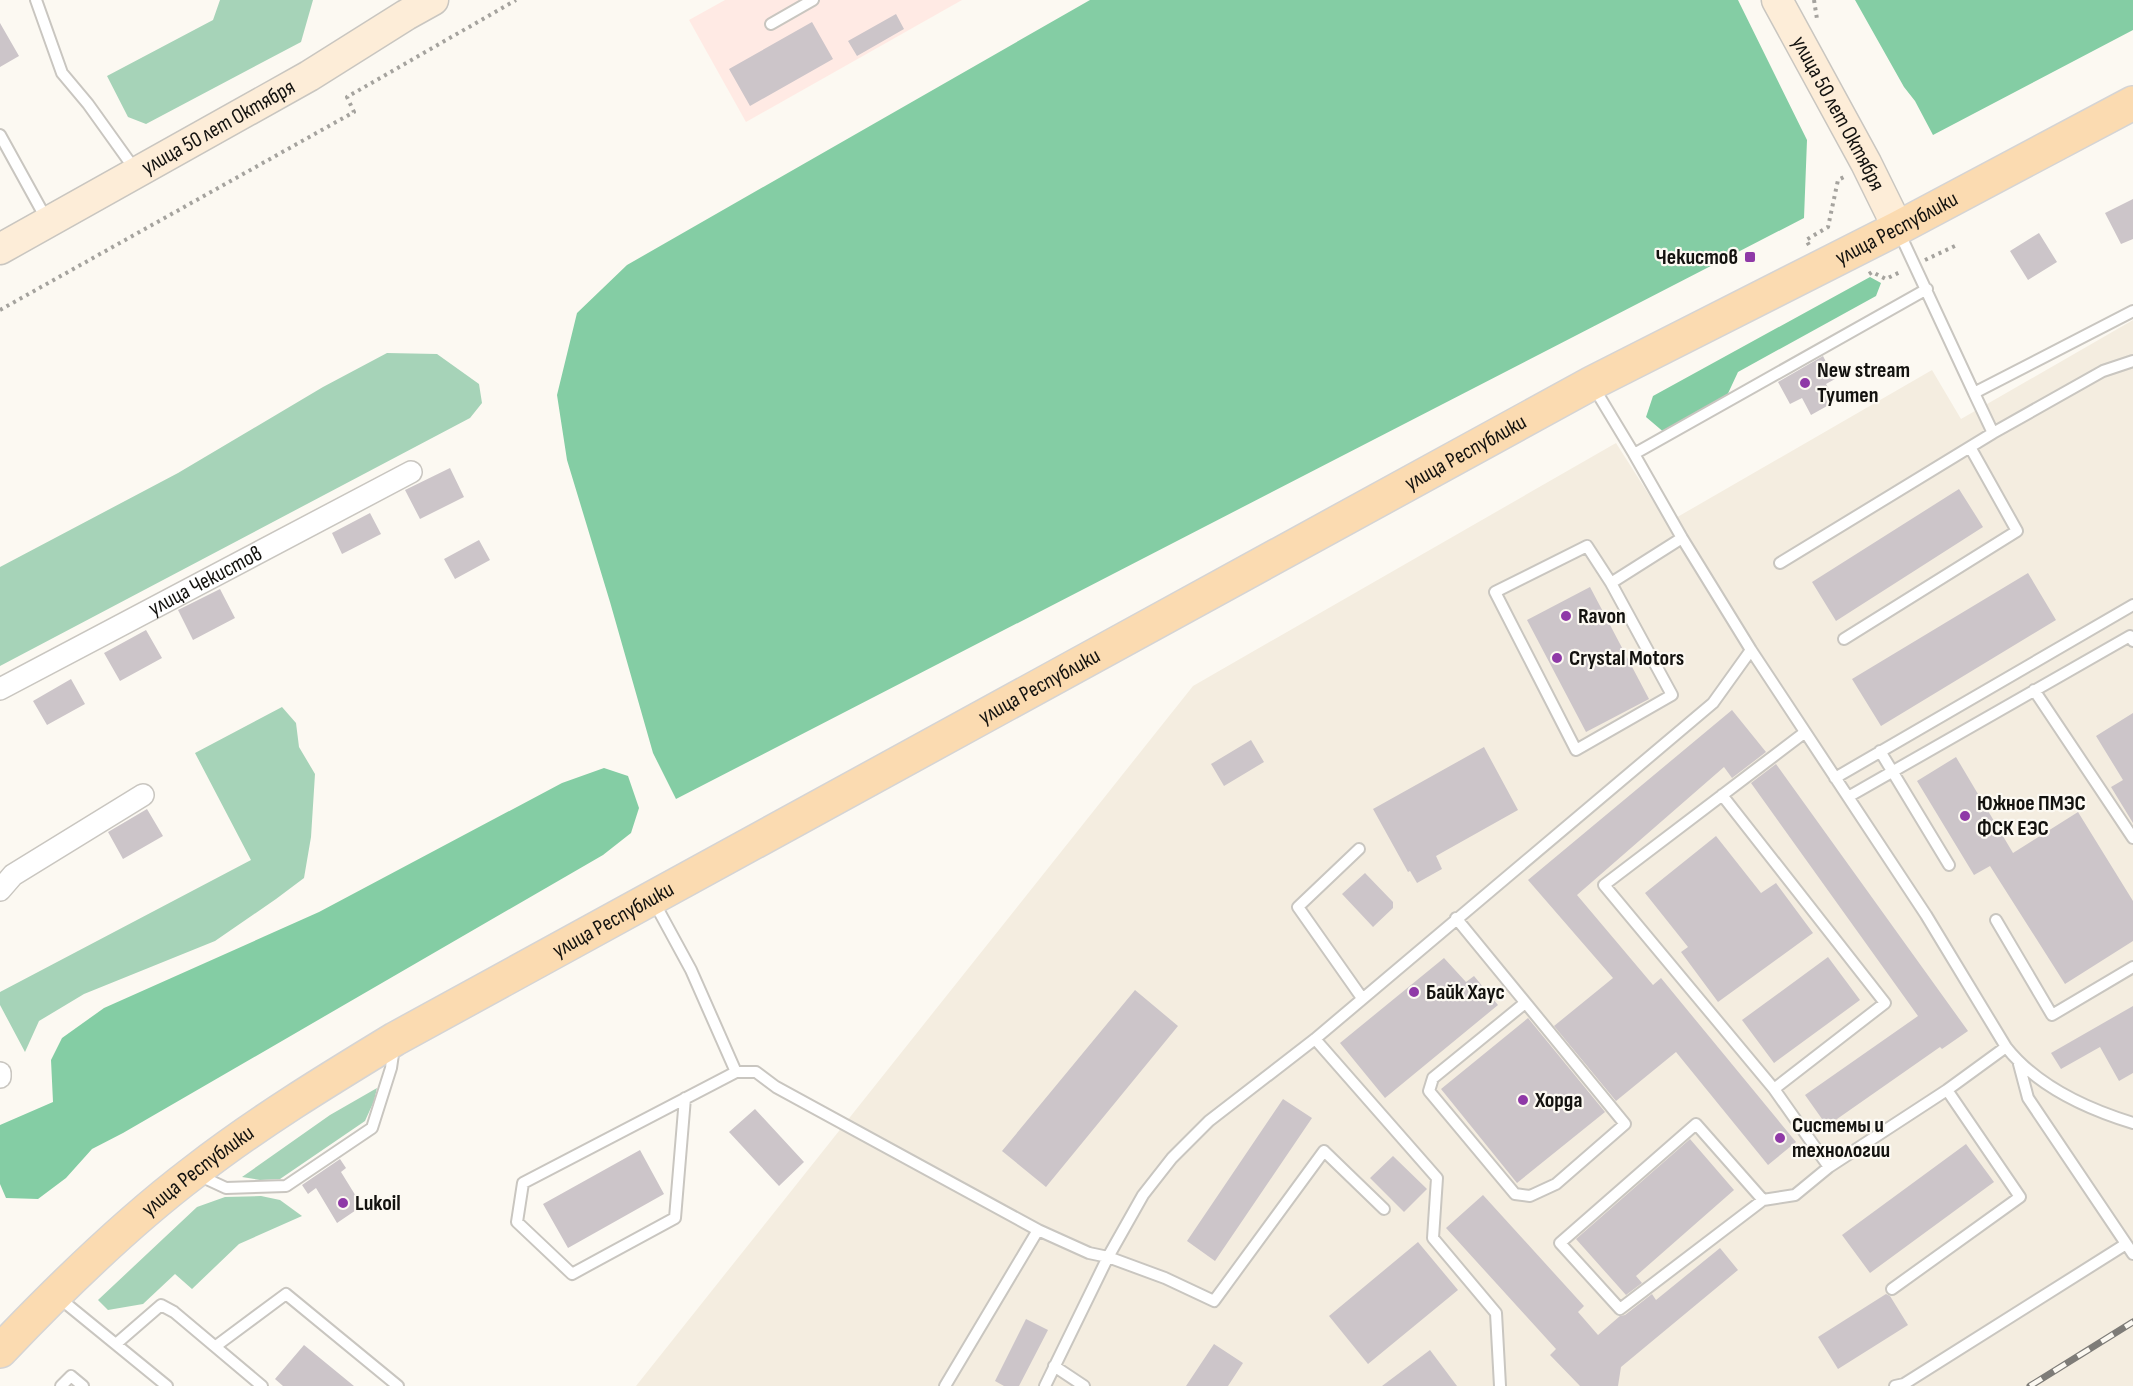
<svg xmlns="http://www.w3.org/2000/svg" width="2133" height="1386" viewBox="0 0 2133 1386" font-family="'Sofia Sans Condensed',sans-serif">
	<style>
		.built { fill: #f4ede0 }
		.industrial { fill: #ffeae4 }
		.green { fill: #a6d3b8 }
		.forest { fill: #84cda4 }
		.building { fill: #ccc5c9 }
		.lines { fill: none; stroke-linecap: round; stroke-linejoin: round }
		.lane-casing { stroke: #c9c6c0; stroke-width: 14 }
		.street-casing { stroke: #c9c6c0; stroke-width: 24 }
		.secondary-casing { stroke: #c9c6c0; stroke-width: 33 }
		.primary-casing { stroke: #d5d4d4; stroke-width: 36 }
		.path { stroke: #a5a39e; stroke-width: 4; stroke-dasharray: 3 4.5; stroke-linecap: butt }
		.lane { stroke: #fff; stroke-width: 10 }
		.street { stroke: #fff; stroke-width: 21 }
		.secondary { stroke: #fdedd8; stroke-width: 30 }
		.primary { stroke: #fbdbb1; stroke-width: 33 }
		.rail-casing { stroke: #7e7c78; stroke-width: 7 }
		.rail { stroke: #fcf9f2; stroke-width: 4.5; stroke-dasharray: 14; stroke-linecap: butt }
		.poi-dot { fill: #8f39a7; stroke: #fcf9f2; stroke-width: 2 }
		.labels { text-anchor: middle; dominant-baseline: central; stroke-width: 4.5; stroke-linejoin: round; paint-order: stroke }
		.street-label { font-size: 22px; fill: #13120f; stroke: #fcf9f2 }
		.poi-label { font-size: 22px; font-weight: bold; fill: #13120f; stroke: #fcf9f2; text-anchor: start }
	</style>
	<rect width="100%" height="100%" fill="#fcf9f2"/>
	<path class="built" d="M2133,320V1386H636L1193,686L1616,443L1667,523L1932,370L1961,419Z"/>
	<path class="industrial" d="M725,0H962L746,122L689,20Z"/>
	<path class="green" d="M220,0H313L301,42L146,124L128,117L107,76L213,20Z
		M387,353L437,354L479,384L482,403L470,418L0,666V567L178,473L323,387Z
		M282,707L296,723L299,747L315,774L311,837L304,878L276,899L215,941L84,994L39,1021L25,1052L0,1005V992L251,860L195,753Z
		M377,1088L374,1101L365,1121L280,1179L260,1180L242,1177L330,1115Z
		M261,1196L280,1200L302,1216L239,1244L192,1289L175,1274L143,1304L108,1310L98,1300L197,1207L225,1197Z"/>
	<path class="forest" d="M1090,0H1738L1807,140L1804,218L676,799L653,753L610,602L567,460L557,395L577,313L627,265Z
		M1855,0H2133V30L1933,135L1915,101L1904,87Z
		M1870,277L1881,283L1876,296L1738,372L1724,402L1666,434L1646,417L1653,396Z
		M604,768L628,776L639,808L631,833L603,855L123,1133L92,1149L66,1178L38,1199L6,1198L0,1184V1125L53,1102L51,1060L62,1038L104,1008L319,912L562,783Z"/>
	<path class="building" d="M896,14L904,29L857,56L848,41Z
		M812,22L833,59L750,106L729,69Z
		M0,23L19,56L0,67Z
		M2133,199V239L2121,244L2105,213Z
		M2039,233L2057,262L2028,280L2010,251Z
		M1823,356L1835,379L1826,384L1836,401L1811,415L1802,398L1790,404L1778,382Z
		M450,468L464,497L420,519L405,490Z
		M1959,489L1983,527L1836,621L1812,582Z
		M370,513L381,534L342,554L332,533Z
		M479,540L490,560L455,579L444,559Z
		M2028,573L2056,620L1881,726L1852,679Z
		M1590,587L1649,699L1586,732L1527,620Z
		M220,589L235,618L193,640L178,610Z
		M146,630L162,658L120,681L104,653Z
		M71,679L85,704L47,725L33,701Z
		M1732,710L1766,752L1732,778L1724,767L1577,895L1653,985L1661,978L1796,1142L1768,1165L1676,1052L1616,1101L1554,1026L1613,978L1528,880Z
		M2133,713V823L2111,787L2123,780L2096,736Z
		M1251,740L1264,762L1224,786L1211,764Z
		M1484,747L1518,810L1436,856L1442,869L1417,883L1410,871L1408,872L1373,809Z
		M1956,757L2013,853L2078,812L2133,901V941L2065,984L1990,866L1974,875L1917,781Z
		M1776,764L1968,1031L1942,1049L1940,1047L1827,1126L1805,1095L1918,1016L1751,783Z
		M147,809L163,836L123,859L108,832Z
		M1716,836L1761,893L1776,883L1813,933L1718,1002L1681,952L1688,947L1645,893Z
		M1365,873L1393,902V908L1373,927L1342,894Z
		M1828,957L1860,1000L1774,1063L1742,1020Z
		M1444,958L1466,982L1474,976L1498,1005L1385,1098L1340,1043Z
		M1135,990L1178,1026L1046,1187L1002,1151Z
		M2133,1006V1073L2119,1081L2100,1047L2061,1069L2051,1053Z
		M1528,1018L1605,1112L1517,1183L1441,1089Z
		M1283,1099L1312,1118L1215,1261L1187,1241Z
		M755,1109L804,1162L779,1186L729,1132Z
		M1690,1139L1734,1190L1636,1276L1642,1283L1626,1295L1576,1239Z
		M1966,1144L1994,1182L1870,1273L1842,1235Z
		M640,1150L664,1194L568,1248L543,1204Z
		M1393,1156L1427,1189L1404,1212L1370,1178Z
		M340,1159L346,1168L341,1172L362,1206L337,1223L316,1188L308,1194L302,1185Z
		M1483,1195L1584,1306L1578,1312L1598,1335L1620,1316L1625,1315L1652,1294L1656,1300L1720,1248L1738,1270L1621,1367L1618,1386H1580L1550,1355L1556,1349L1446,1228Z
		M1418,1242L1458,1290L1368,1364L1329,1316Z
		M1886,1294L1890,1296L1908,1325L1838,1369L1818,1337Z
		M1026,1319L1048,1330L1019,1386H1004L995,1381Z
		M1214,1344L1243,1363L1228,1386H1186Z
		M304,1345L354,1386H283L275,1379Z
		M1430,1350L1457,1386H1382Z"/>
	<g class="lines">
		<g class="lane-casing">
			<path id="lane" d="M36,0L62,73L88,104L136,171
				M771,24L813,0
				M0,135L48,222
				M1899,232L1974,393L2133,311
				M1593,386L1634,454L1927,289
				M1993,433L2103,371L2133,361
				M1634,454L1682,538L1751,650L1926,915L2006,1047C2036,1085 2087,1109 2133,1123
				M1587,546L1611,583L1672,695L1576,750L1495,592Z
				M1780,563L1993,433L1974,393
				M1611,583L1682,538
				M1844,639L2017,531L1970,447
				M2034,690L2133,838
				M1880,751L1949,865
				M1835,778L2133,605
				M1722,795L1885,1003L1774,1089L1604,885L1804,733
				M1848,797L2130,636L2133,641
				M1359,849L1298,907L1362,998
				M654,902L691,970L736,1072H756L776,1087L1038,1230L945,1386
				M1456,918L1625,1124L1556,1184L1530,1196L1515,1194L1429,1091L1433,1078L1525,1003
				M1996,920L2052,1015L2133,967
				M1315,1039L1437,1178L1433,1238L1496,1313L1500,1386
				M2019,1064L2028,1098L2133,1254
				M1774,1089L1829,1167L1947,1090L2006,1047
				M685,1098L675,1218L572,1274L517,1222L523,1183L736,1072
				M198,1175L226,1188L286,1186L372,1128L391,1068L394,1047
				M1763,1200L1696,1124L1560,1243L1620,1309L1763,1200L1795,1195L1829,1167
				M1038,1230L1089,1253L1108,1257L1165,1278L1214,1301L1324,1151L1384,1209
				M1892,1289L2020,1197L1947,1090
				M58,1297L167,1386
				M116,1344L161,1305L174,1312L262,1386
				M216,1346L286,1294L398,1386
				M1054,1366L1084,1386
				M61,1386L71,1376L83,1386
				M1045,1386L1108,1257L1143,1195L1172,1158L1209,1121L1315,1039L1713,703L1751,650
				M1895,1386L1904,1384L2126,1244"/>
		</g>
		<g class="street-casing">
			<g id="street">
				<path id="s1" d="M0,689L411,472"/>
				<path d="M0,890L13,875L143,795"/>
				<path d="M0,1073V1077"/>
			</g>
		</g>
		<g class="secondary-casing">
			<g id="secondary">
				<path id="s2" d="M1777,0L1866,163L1898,228"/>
				<path id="s3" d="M0,249L309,76L406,15L433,0"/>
			</g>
		</g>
		<g class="primary-casing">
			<g id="primary">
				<path id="s4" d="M0,1351C60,1288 124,1225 194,1172C257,1123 326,1081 395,1039L1592,383L1898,228L2133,103"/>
			</g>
		</g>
		<path class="path" d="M1814,0L1817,19
			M1809,245L1806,240L1828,227L1838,180L1846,176
			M1925,260L1957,245
			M1869,274L1872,272L1886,279L1902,271
			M0,310L354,112L347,97L516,0"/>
		<use href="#lane" class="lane"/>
		<use href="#street" class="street"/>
		<use href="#secondary" class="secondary"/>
		<use href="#primary" class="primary"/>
		<g class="rail-casing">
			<path id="rail" d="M2030,1386L2133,1322"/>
		</g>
		<use href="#rail" class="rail"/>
	</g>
	<g class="poi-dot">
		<rect x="1744" y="251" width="12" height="12" rx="3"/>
		<circle cx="1805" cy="383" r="6"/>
		<circle cx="1566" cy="616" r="6"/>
		<circle cx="1557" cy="658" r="6"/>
		<circle cx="1965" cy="816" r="6"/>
		<circle cx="1414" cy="992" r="6"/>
		<circle cx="1523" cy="1100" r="6"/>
		<circle cx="1780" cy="1138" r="6"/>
		<circle cx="343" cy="1203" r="6"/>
	</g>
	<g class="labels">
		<g class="street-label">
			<text stroke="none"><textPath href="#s2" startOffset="129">улица 50 лет Октября</textPath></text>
			<text stroke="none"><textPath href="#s3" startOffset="250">улица 50 лет Октября</textPath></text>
			<text stroke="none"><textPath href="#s4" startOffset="2212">улица Республики</textPath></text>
			<text stroke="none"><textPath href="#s4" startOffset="1726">улица Республики</textPath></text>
			<text stroke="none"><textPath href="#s1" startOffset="232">улица Чекистов</textPath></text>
			<text stroke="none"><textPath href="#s4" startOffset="1240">улица Республики</textPath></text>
			<text stroke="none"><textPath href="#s4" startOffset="754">улица Республики</textPath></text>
			<text stroke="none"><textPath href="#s4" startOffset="268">улица Республики</textPath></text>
		</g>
		<g class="poi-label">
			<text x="1738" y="257" text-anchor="end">Чекистов</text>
			<text x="1817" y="370">New stream<tspan x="1817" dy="25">Tyumen</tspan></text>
			<text x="1578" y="616">Ravon</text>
			<text x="1569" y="658">Crystal Motors</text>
			<text x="1977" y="803">Южное ПМЭС<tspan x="1977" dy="25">ФСК ЕЭС</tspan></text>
			<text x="1426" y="992">Байк Хаус</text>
			<text x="1535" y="1100">Хорда</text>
			<text x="1792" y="1125">Системы и<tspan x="1792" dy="25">технологии</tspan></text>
			<text x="355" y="1203">Lukoil</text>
		</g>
	</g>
</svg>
